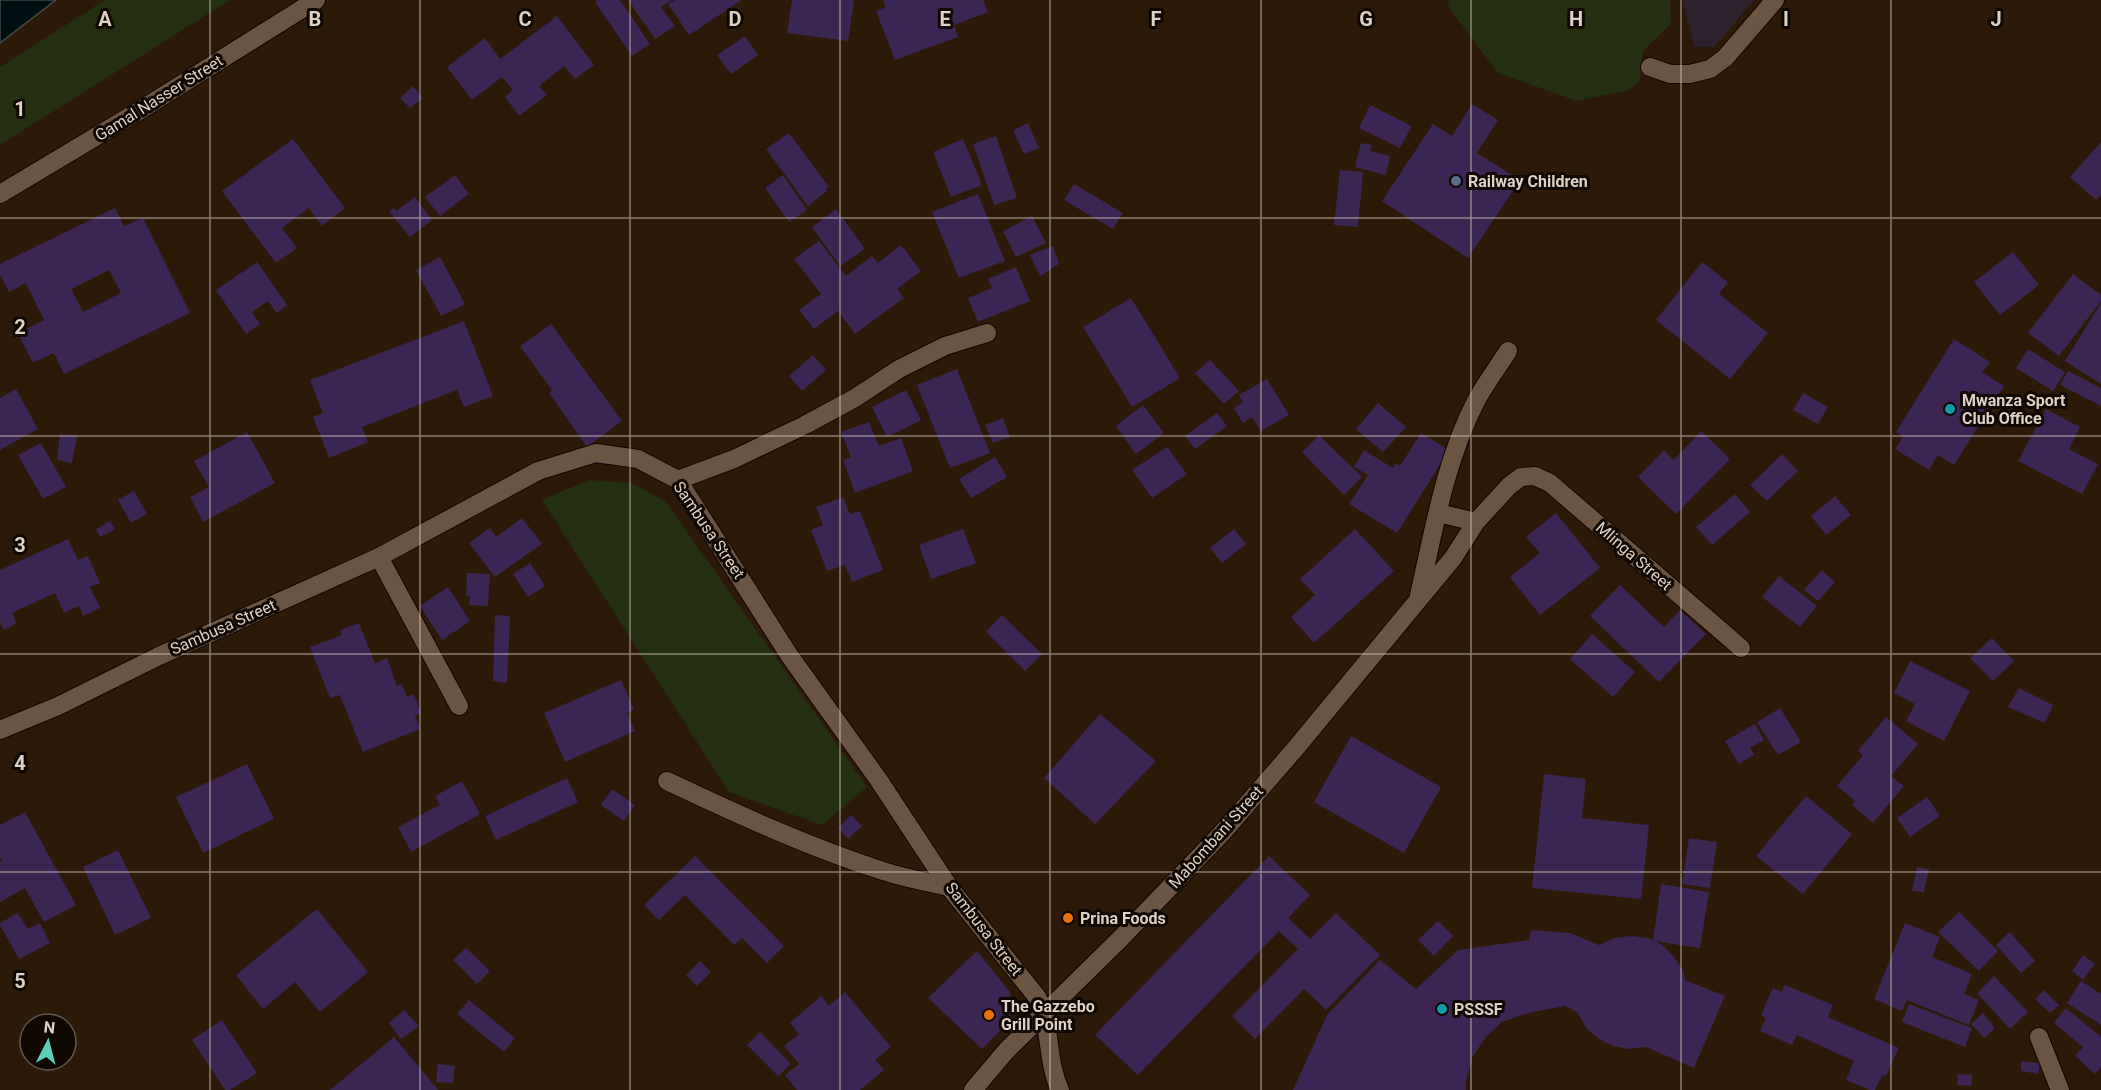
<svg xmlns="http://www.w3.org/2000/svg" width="2101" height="1090" viewBox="0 0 2101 1090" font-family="Roboto,sans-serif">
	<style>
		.education { fill: #2d212e }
		.green { fill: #242f10 }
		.water { fill: #001012; stroke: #434a48; stroke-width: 1.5 }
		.building { fill: #3b2553; fill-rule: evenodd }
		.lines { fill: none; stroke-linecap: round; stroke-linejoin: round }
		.service-casing { stroke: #140400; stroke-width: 20 }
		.minor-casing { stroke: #140400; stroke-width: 20 }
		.secondary-casing { stroke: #140400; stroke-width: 20 }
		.service { stroke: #6b5441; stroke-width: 18 }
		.minor { stroke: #6b5441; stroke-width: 18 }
		.secondary { stroke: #6b5441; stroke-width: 18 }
		.grid { fill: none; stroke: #ded1c6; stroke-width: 1.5; stroke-opacity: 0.55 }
		.service-dot { fill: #5c6f8a; stroke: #0f0702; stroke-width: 2 }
		.culture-dot { fill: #0f9aa8; stroke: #0f0702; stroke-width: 2 }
		.food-dot { fill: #e8710a; stroke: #0f0702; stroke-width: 2 }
		.labels { text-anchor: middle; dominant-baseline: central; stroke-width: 6; stroke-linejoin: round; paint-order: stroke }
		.street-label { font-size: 16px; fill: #ded1c6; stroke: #0f0702 }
		.poi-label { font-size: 16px; font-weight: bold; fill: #ded1c6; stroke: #0f0702; text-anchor: start }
		.grid-label { font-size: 20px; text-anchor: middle; font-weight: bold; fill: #ded1c6; stroke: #0f0702; stroke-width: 6; stroke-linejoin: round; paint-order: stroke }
	</style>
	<rect width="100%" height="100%" fill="#2d1908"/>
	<path class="education" d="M1682,0H1754L1714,47H1695Z"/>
	<path class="green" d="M105,0H230L0,145V67Z
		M1449,0H1670L1671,24L1643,51L1639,82L1629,90L1577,101L1498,73L1448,6Z
		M589,480L632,483L666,502L867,787L822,825L729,792L542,500Z"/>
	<path class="water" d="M0,0H56L0,43Z"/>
	<path class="building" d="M598,0H620L650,44L632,56L595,2Z
		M628,0H672L661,7L675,26L655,39Z
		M675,0H742L689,35L668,4Z
		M792,0H854L848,41L787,33Z
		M883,0H983L988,12L954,25L958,37L895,60L876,11L886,7Z
		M557,16L594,65L575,79L564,66L539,86L547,95L519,116L505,97L513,90L502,77L472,100L447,67L485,38L500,59Z
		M745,36L758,55L731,74L717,55Z
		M413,86L423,98L410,108L400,98Z
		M1472,104L1498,120L1477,153L1520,180L1468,258L1382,201L1433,124L1452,136Z
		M1370,105L1412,126L1400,148L1359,128Z
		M1028,123L1039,148L1024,154L1013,130Z
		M789,133L829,187L826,189L827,191L808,206L766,149Z
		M996,136L1017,198L994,205L973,144Z
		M293,139L345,208L322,226L309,208L282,228L297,248L276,263L222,191Z
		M963,139L982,185L951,197L933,152Z
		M2101,142V194L2096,200L2070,177Z
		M1361,143L1372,145L1370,151L1390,156L1386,175L1355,167Z
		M1340,170L1363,172L1358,227L1334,225Z
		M455,175L469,194L440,216L425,197Z
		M783,175L807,210L789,222L765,188Z
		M1074,184L1123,213L1113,229L1064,200Z
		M978,194L1005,261L959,278L932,212Z
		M415,197L432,220L410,237L389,211L394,208L396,211Z
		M115,208L124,226L143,218L190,313L64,374L54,353L33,363L18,333L44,320L26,283L9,292L0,275V264ZM109,270L121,293L83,312L71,289Z
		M836,209L865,249L840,266L812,227Z
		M1032,216L1046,243L1016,257L1003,231Z
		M819,241L846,276L872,256L878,263L901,245L921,271L897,289L904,298L855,334L838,311L814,329L799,310L821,294L794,259Z
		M1053,246L1059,264L1040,276L1030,255Z
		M2013,252L2039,285L2000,315L1974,282Z
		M440,257L465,304L441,316L416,270Z
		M257,262L287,305L277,313L268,301L252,312L260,324L246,334L216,290Z
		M1702,262L1728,282L1719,294L1768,333L1730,379L1656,320Z
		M1016,267L1030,301L978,322L968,298L992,288L988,279Z
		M2073,274L2101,295V301L2059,356L2028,333Z
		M1131,298L1180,378L1132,407L1083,327Z
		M2101,303V384L2065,361Z
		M464,321L493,396L464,407L457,390L362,427L368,442L329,458L313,417L323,413L310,380Z
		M551,324L622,421L587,447L549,393L552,390L520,346Z
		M1954,339L1990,362L1982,372L2004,386L1954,465L1938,455L1929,470L1895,449L1903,437L1896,432Z
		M2028,349L2065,372L2053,391L2016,368Z
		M813,355L826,370L802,391L789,376Z
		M1210,360L1239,391L1224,404L1195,373Z
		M957,369L990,453L950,468L917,385Z
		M2068,371L2101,388V406L2060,385Z
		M1267,379L1289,415L1261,431L1252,417L1243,423L1234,408L1243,402L1239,395Z
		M16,389L38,429L0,450V398Z
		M906,390L921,420L887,437L872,407Z
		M1803,393L1828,407L1818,424L1793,410Z
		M1378,403L1406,427L1383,452L1356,429Z
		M1143,405L1164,433L1136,454L1116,426Z
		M2046,409L2080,427L2069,449L2098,464L2082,494L2018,461Z
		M1217,413L1227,426L1195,449L1185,436Z
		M1003,418L1010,437L993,443L985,425Z
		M869,422L879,446L901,438L913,471L855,493L843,460L851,457L841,432Z
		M1701,431L1730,459L1676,514L1638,477L1664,450L1674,460Z
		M247,432L275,483L203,522L190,497L209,487L194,461Z
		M1421,433L1449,450L1397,533L1349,504L1368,475L1354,467L1364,450L1393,468L1395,463L1400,466Z
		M60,434L77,436L72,463L57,460Z
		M1319,435L1362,477L1344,495L1302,452Z
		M41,443L66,487L43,499L18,455Z
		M1167,447L1187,474L1152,498L1132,470Z
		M1782,454L1798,471L1767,501L1750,485Z
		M995,457L1007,477L971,498L959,479Z
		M134,491L147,514L131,523L118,500Z
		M1735,494L1750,512L1712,545L1696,527Z
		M1835,496L1851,515L1826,535L1811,516Z
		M843,497L850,514L860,511L883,570L852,582L845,565L827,571L811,530L823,525L816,507Z
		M1556,513L1600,568L1540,615L1510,577L1540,553L1526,537Z
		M522,518L542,544L495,577L469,543L490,528L496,537Z
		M110,521L115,529L100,537L96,529Z
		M963,529L976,563L931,579L919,545Z
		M1234,529L1246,544L1222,563L1210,548Z
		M1355,529L1394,571L1314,643L1291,617L1315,595L1300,579Z
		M68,539L78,560L88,556L100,583L90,587L100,608L83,616L79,606L64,613L55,593L12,613L17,623L4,630L0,622V570Z
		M530,563L545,586L528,597L513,574Z
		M1822,570L1835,582L1818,601L1804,590Z
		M467,573L490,574L488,606L469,605L470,596H466Z
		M1779,576L1817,606L1800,627L1762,597Z
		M1620,585L1664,627L1680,610L1706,634L1659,682L1590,616Z
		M448,587L470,621L442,640L420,606Z
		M495,615L510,616L507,683L493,681Z
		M1002,615L1042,654L1025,671L986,632Z
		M359,623L375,663L387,658L397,686L402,684L407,697L414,694L421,713L415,716L420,729L363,752L340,695L330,698L310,647L342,635L340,630Z
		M1592,634L1635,672L1613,697L1570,659Z
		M1992,638L2014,661L1993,681L1970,658Z
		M1910,661L1970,691L1944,741L1906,721L1915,704L1894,693Z
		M621,680L634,710L627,713L635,731L565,762L544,713Z
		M2019,688L2053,705L2045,723L2008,707Z
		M1780,708L1801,742L1778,755L1757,722Z
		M1100,714L1156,761L1095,824L1044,778Z
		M1886,717L1918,744L1891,776L1904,786L1873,823L1852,805L1855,801L1837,786L1863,755L1858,751Z
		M1755,724L1764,740L1750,748L1754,755L1739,764L1725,741Z
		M1351,736L1441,787L1404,853L1314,802Z
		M247,764L274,819L203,853L176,797Z
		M1544,774L1586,779L1582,818L1649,825L1641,899L1532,888Z
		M567,778L578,802L496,840L485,816Z
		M462,781L480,814L411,852L398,827L440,805L435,796Z
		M612,789L635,805L624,821L601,805Z
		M1806,796L1852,834L1803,894L1756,856Z
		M1927,797L1940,816L1910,837L1897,818Z
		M25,812L76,905L44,922L25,888L0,902V861L2,860L0,857V825Z
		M851,815L862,826L848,839L838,828Z
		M1689,838L1717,842L1710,888L1682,884Z
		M118,850L151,918L115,935L83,867Z
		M695,856L784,946L767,963L742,938L734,945L685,895L659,920L644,905Z
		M1269,856L1310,895L1288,918L1310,939L1336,913L1380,955L1326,1010L1304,989L1255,1039L1232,1016L1298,949L1279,931L1138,1075L1095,1035Z
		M1917,867L1929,869L1924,892L1912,891Z
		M1661,884L1709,892L1700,948L1653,941Z
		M317,909L368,972L320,1012L295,982L263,1009L236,975Z
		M1959,912L1998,951L1979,971L1938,932Z
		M18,913L28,929L40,923L50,943L19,959L0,925V923Z
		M1438,921L1453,936L1434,956L1418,940Z
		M1905,923L1940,937L1932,957L1972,974L1964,994L1979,1000L1969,1025L1907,1000L1902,1011L1874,999Z
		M1531,930L1570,933L1599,945L1615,938L1631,936L1648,938L1662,945L1674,957L1683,970L1685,980L1725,996L1694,1068L1646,1047L1629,1049L1613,1046L1599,1039L1587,1029L1577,1012L1565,1006L1528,1013L1502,1022L1486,1037L1473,1056L1466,1081V1090H1293L1327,1015L1380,960L1416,989L1458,950L1529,940Z
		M2010,932L2035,961L2021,973L1996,945Z
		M466,948L490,971L477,984L453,960Z
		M977,951L1010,992L1012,1018L982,1049L928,998Z
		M2083,955L2095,964L2083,980L2072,971Z
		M700,961L711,972L697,986L686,975Z
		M1994,976L2028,1012L2010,1029L1977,993Z
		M2081,981L2101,994V1025L2067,1003Z
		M1785,985L1833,1005L1828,1017L1899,1048L1886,1076L1882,1075L1875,1090H1870L1846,1080L1854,1061L1797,1035L1792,1045L1760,1031L1766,1018L1761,1015L1773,988L1782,992Z
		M2044,990L2059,1005L2050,1013L2035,999Z
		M845,992L891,1047L875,1060L884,1070L860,1090H797L785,1075L799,1064L784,1046L799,1034L790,1023L821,996L829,1006Z
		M469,1000L515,1038L504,1052L457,1014Z
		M1909,1004L1972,1028L1965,1047L1902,1022Z
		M2066,1008L2101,1037V1067L2095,1074L2075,1056L2083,1047L2054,1023Z
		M404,1010L419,1026L401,1039L389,1023Z
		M1983,1013L1995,1028L1984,1038L1971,1024Z
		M222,1020L257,1073L230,1090H225L192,1040Z
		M760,1032L791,1064L778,1076L747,1045Z
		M394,1037L438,1090H330Z
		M2021,1061L2040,1063L2038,1074L2021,1071Z
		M438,1064L455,1066L453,1083L436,1082Z
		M1958,1074L1972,1075L1971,1086L1957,1085Z"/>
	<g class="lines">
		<g class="service-casing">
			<path id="service" d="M379,557L459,706
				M667,781C737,814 808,847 883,871C904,878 927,882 949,887"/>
		</g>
		<g class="minor-casing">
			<path id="minor" d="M1650,67L1670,74H1690L1710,69L1725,58L1775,0
				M678,480L734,459L805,425L855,398L899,369L945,346L987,333
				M1438,513L1476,522
				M1419,595C1434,530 1445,461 1476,401C1485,384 1498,367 1508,351
				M0,730L58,706L159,656L379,557L538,471L596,453L638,459L678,480L789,655L878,779L949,887L1037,997C1052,1027 1046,1060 1060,1090
				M2039,1037L2060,1090
				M973,1090L1006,1051L1121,938L1223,832L1295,749L1453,558L1476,522L1509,486L1521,477L1535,476L1550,483L1741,648"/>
		</g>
		<g class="secondary-casing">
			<path id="secondary" d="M0,194L142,109L316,0"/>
		</g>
		<use href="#service" class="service"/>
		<use href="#minor" class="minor"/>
		<use href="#secondary" class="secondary"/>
	</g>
	<path class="grid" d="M210,0V1090M420,0V1090M630,0V1090M840,0V1090M1050,0V1090M1261,0V1090M1471,0V1090M1681,0V1090M1891,0V1090M0,218H2101M0,436H2101M0,654H2101M0,872H2101"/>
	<circle class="service-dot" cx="1456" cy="181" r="6"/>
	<g class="culture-dot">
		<circle cx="1950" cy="409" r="6"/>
		<circle cx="1442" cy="1009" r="6"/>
	</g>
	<g class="food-dot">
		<circle cx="1068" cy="918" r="6"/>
		<circle cx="989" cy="1015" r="6"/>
	</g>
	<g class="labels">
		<g class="street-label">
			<text transform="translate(159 98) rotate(-32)">Gamal Nasser Street</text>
			<text transform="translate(709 530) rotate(56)">Sambusa Street</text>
			<text transform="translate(1634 556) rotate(41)">Mlinga Street</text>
			<text transform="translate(223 627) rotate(-24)">Sambusa Street</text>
			<text transform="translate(1216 837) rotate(-48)">Mabombani Street</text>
			<text transform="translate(984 929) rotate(52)">Sambusa Street</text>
		</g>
		<g class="poi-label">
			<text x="1468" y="181">Railway Children</text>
			<text x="1962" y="400">Mwanza Sport<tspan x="1962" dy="18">Club Office</tspan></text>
			<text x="1080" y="918">Prina Foods</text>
			<text x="1001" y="1006">The Gazzebo<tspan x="1001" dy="18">Grill Point</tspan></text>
			<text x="1454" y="1009">PSSSF</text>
		</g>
	</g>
	<g class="grid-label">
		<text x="105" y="26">A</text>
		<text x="315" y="26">B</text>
		<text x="525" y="26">C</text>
		<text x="735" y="26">D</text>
		<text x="945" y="26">E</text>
		<text x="1156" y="26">F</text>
		<text x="1366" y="26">G</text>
		<text x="1576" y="26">H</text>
		<text x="1786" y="26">I</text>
		<text x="1996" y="26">J</text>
		<text x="20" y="116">1</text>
		<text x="20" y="334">2</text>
		<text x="20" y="552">3</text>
		<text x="20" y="770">4</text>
		<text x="20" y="988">5</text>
	</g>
	<g transform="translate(48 1042) rotate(6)"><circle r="28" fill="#0f0702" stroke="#625850" stroke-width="1.5"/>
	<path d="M0-4.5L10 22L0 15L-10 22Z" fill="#5dceb8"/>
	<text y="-9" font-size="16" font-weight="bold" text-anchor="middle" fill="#ded1c6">N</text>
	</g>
</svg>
